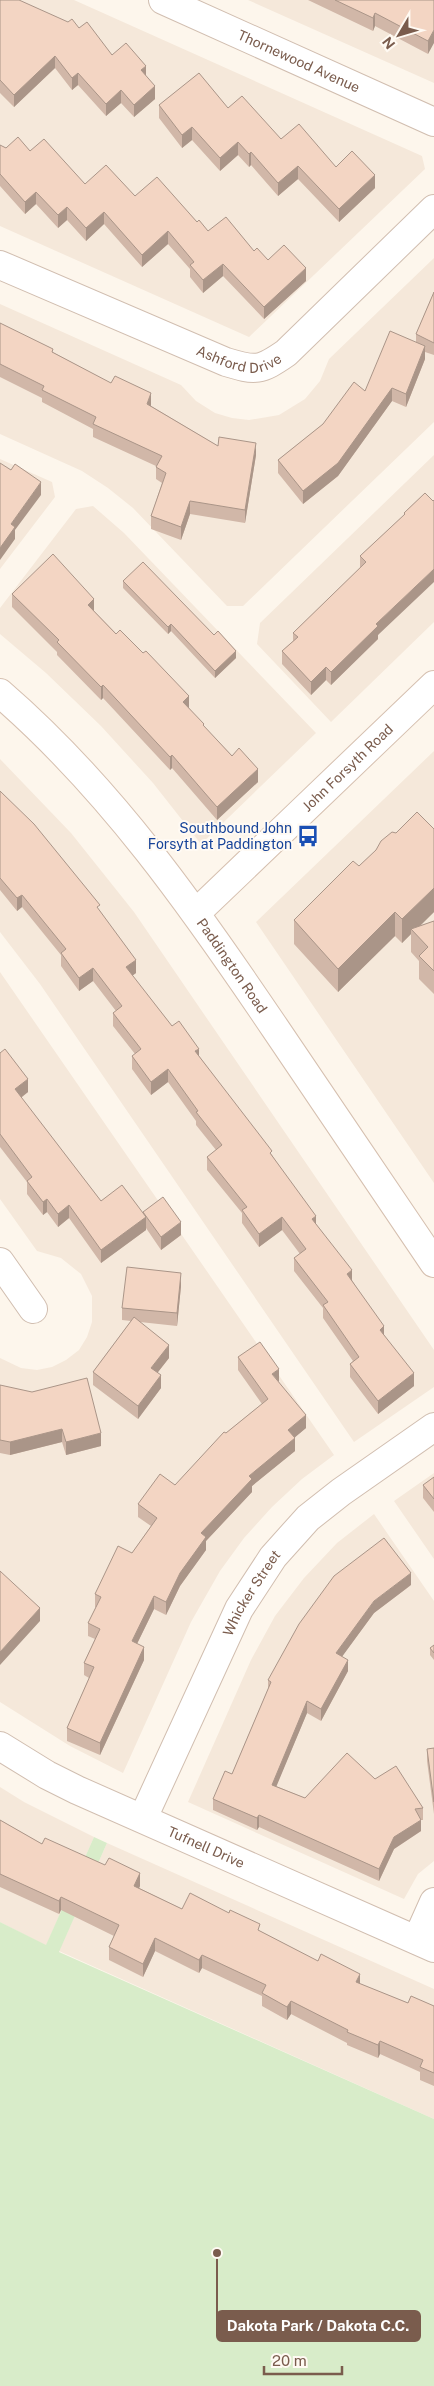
<svg xmlns="http://www.w3.org/2000/svg" width="434" height="2386" viewBox="0 0 434 2386" font-family="'Public Sans',sans-serif">
	<style>
		.residential { fill: #f5e8da }
		.green { fill: #d8ecc9 }
		.lines { fill: none; stroke-linecap: round; stroke-linejoin: round }
		.street-casing { stroke: #d1beb0; stroke-width: 30 }
		.secondary-casing { stroke: #d6c0b0; stroke-width: 30 }
		.street { stroke: #fff; stroke-width: 28 }
		.secondary { stroke: #fff; stroke-width: 28 }
		.wall { fill: #d1b7a8 }
		.shaded-wall { fill: #aa9588 }
		.building { fill: #f3d5c3; stroke: #aa9588 }
		.labels { text-anchor: middle; dominant-baseline: central; stroke-width: 4; stroke-linejoin: round; paint-order: stroke }
		.street-label { font-size: 14px; fill: #7a5c4d; stroke: #fffaf3 }
		.transit-label { font-size: 14px; fill: #164399; stroke: #fffaf3; text-anchor: end }
		.leader { fill: none; stroke: #7a5c4d; stroke-width: 2 }
		.callout-dot { fill: #7a5c4d; stroke: #fffaf3; stroke-width: 2 }
		.callout { fill: #7a5c4d; stroke: #7a5c4d; stroke-width: 2 }
		.callout-label { font-size: 15px; text-anchor: middle; font-weight: bold; fill: #fff }
	</style>
	<rect width="100%" height="100%" fill="#fdf6ec"/>
	<path class="residential" d="M0,0H74L422,156L425,169L249,337L0,226Z
		M248,0H434V83Z
		M434,258V422L243,606H227L133,508L108,488L82,471L0,434V304L181,385L196,401L215,413L232,418L249,420L279,415L305,399L320,381L329,359Z
		M434,455V622L331,722L257,644L260,623Z
		M0,459L52,482L55,497L0,569Z
		M93,506L124,533L316,733L201,844L153,783L101,726L46,673L0,634V608L76,509Z
		M434,751V1183L256,922Z
		M0,759L71,833L134,912L434,1350V1387L354,1442L40,984L0,932Z
		M0,972L334,1455L302,1479L272,1507L244,1538L220,1571L191,1622L123,1773L70,1746L0,1702V1358L21,1368L37,1370L52,1367L66,1360L79,1350L87,1337L92,1322V1296L81,1274L61,1258L37,1251L0,1199Z
		M434,1473V1559L394,1501Z
		M374,1514L434,1601V1861L418,1874L404,1899L188,1802L251,1660L275,1616L304,1578L337,1543Z
		M0,1787L24,1802L94,1837L46,1946L0,1922Z
		M107,1843L434,1989V2119L59,1951Z"/>
	<path class="green" d="M94,1837L107,1843L59,1952L434,2119V2386H0V1922L46,1945Z"/>
	<g class="lines">
		<g class="street-casing">
			<g id="street">
				<path id="s1" d="M163,0L434,122"/>
				<path id="s2" d="M0,265L226,362C256,371 260,371 286,353L434,209"/>
				<path d="M0,1262L33,1309"/>
				<path id="s3" d="M0,1746L47,1775L77,1790L434,1948"/>
				<path id="s4" d="M143,1818L239,1609L273,1557L308,1518L341,1492L434,1427"/>
				<path d="M417,1940L434,1902"/>
			</g>
		</g>
		<g class="secondary-casing">
			<g id="secondary">
				<path id="s5" d="M0,693C110,788 194,908 275,1028C328,1106 381,1185 434,1263"/>
				<path id="s6" d="M196,913L434,685"/>
			</g>
		</g>
		<use href="#street" class="street"/>
		<use href="#secondary" class="secondary"/>
	</g>
	<path class="wall" d="M0,0L79,28L112,55L146,76L155,99L134,117L121,103L106,116L78,85L72,90L55,68L14,107L0,93Z
		M308,0H434L428,54L375,26L373,31Z
		M159,105L228,108L281,139L375,188L339,222L298,179L278,196L251,165L249,167L238,155L220,171L192,140L182,148L159,118Z
		M0,145L6,148L30,151L85,184L135,196L197,222L208,231L254,251L268,260L306,281L264,319L223,276L203,293L190,277V269L168,244L142,267L104,224L86,241L67,220L58,228L36,204L25,214L0,186Z
		M434,292V355L425,352V359L406,407L392,401L338,476L303,504L278,473V460L365,391L416,342V334Z
		M0,323L151,406L218,446L256,455L245,523L190,514L181,540L151,529V516L162,483L156,479V466L93,437V429L42,402V398L0,377Z
		M425,493L378,635V639L331,685L326,680L311,695L282,664V651L293,641V633L360,568V556L404,515V513Z
		M123,581L236,658L215,678L171,631L168,634L123,588Z
		M12,594L94,611L189,708L204,727L258,782L217,820L172,768L170,770L103,698L101,700L57,655V652L12,607Z
		M0,791L100,911L136,973L132,976L172,1026L199,1056L272,1155L352,1280L414,1386L378,1414L350,1377V1364L353,1361L323,1318V1308L294,1271V1258L300,1254L282,1230L259,1247L242,1223V1213L207,1170V1157L216,1150L196,1125V1121L168,1082L151,1095L132,1069V1056L135,1054L113,1026V1013L116,1011L93,981L79,991L61,966V955L22,907L17,911L0,890Z
		M434,829V912L419,926L434,921V994L419,979V961L411,952V934L402,943L395,936L338,992L294,944V920L359,866L396,833Z
		M0,1053L28,1092L21,1098L101,1201L143,1214V1212L181,1235L161,1250L146,1228V1230L101,1263L69,1218L58,1227L47,1212L43,1215L27,1194V1182L0,1147Z
		M181,1286L177,1326L140,1322L169,1358L158,1372L161,1388L138,1419L93,1385V1372L131,1321L122,1320V1308Z
		M238,1357L279,1382L306,1428L294,1438L295,1451L252,1486V1492L206,1541V1550L180,1586L166,1615L154,1609L137,1644L144,1660L100,1755L67,1741V1728L89,1678L84,1675V1663L95,1639L88,1636V1623L96,1607H95V1594L132,1553L151,1526L138,1517V1504L175,1485L226,1433L262,1404L238,1370Z
		M0,1385L101,1446L66,1455L62,1442L10,1455L0,1453Z
		M434,1477V1512L423,1498V1485Z
		M411,1585L374,1613L342,1656L348,1671L321,1721L307,1713L276,1786L305,1798L375,1779L423,1808V1820H421V1831L394,1849L379,1881L259,1827L257,1830L213,1810V1799L232,1774L268,1689V1680Z
		M434,1645V1660L430,1655V1648Z
		M434,1748V1814L427,1761V1749Z
		M0,1820L42,1844L140,1886L139,1888L182,1909L260,1931L360,1984L408,2003L434,2006V2086L420,2080V2072L380,2054L378,2058L347,2045V2043L291,2014L287,2020L262,2006V1996L202,1968L199,1973L155,1951L143,1977L109,1960V1947L114,1936L61,1910L59,1914L0,1887Z"/>
	<path class="shaded-wall" d="M375,13V26L373,31V18Z
		M434,30V43L428,54V41Z
		M55,56V68L14,107V95Z
		M146,66V78L141,70Z
		M78,73V85L72,90V78Z
		M155,86V99L134,117V105Z
		M121,90V103L106,116V104Z
		M192,127V140L182,148V135Z
		M238,142V155L220,171V158Z
		M251,152V165L249,167V154Z
		M298,166V179L278,196V183Z
		M375,175V188L339,222V209Z
		M36,192V204L25,214V202Z
		M67,207V220L58,228V215Z
		M104,212V224L86,241V228Z
		M168,231V244L142,267V255Z
		M223,264V276L203,293V280Z
		M306,268V281L264,319V307Z
		M425,346V359L406,407V394Z
		M392,388V401L338,476L303,504V491Z
		M151,393V406L147,416V404Z
		M256,443V455L245,523V510Z
		M41,482V495L15,530V539L0,560V548L11,524Z
		M190,501V514L181,540V527Z
		M434,569V582L378,635V639L331,685V672L376,624Z
		M94,599V612L88,605Z
		M171,624V631L168,634V627Z
		M236,651V658L215,678V671Z
		M326,667V680L311,695V682Z
		M103,685V698L101,700V687Z
		M189,696V709L183,702Z
		M172,755V768L170,770V757Z
		M258,769V782L217,820V807Z
		M434,888V912L414,932L411,929V934L402,943V919Z
		M22,895V907L17,911V898Z
		M395,912V936L338,992V969Z
		M136,960V973L126,980V967Z
		M93,968V981L79,991V978Z
		M199,1049V1062L195,1051Z
		M168,1069V1082L151,1095V1082Z
		M28,1079V1092L15,1102V1089Z
		M47,1199V1212L43,1215V1202Z
		M69,1205V1218L58,1227V1214Z
		M316,1216V1229L312,1219Z
		M146,1217V1230L101,1263V1250Z
		M282,1217V1230L259,1247V1234Z
		M181,1222V1235L161,1250V1237Z
		M352,1270V1283L347,1274Z
		M181,1273V1286L177,1326V1313Z
		M384,1326V1339L380,1330Z
		M169,1345V1358L151,1381V1368Z
		M279,1369V1382L272,1374Z
		M414,1373V1386L378,1414V1401Z
		M161,1375V1388L138,1419V1406Z
		M306,1415V1428L288,1443V1430Z
		M62,1429V1442L10,1455V1442Z
		M101,1433V1446L66,1455V1442Z
		M295,1438V1451L252,1486V1492L206,1541V1550L180,1586L166,1615V1602L180,1573L201,1533L249,1476Z
		M411,1573V1585L374,1613L336,1665V1653L374,1601Z
		M154,1596V1609L132,1654V1641Z
		M40,1608V1621L0,1665V1652Z
		M144,1647V1660L100,1755V1743Z
		M348,1660V1671L321,1721V1709Z
		M307,1701V1713L272,1797V1785Z
		M259,1815V1827L257,1830V1818Z
		M421,1820V1831L394,1849L379,1881V1869L394,1837Z
		M140,1873V1886L134,1899V1886Z
		M61,1897V1910L59,1914V1901Z
		M155,1938V1951L143,1977V1964Z
		M202,1955V1968L199,1973V1960Z
		M360,1974V1987L356,1982Z
		M291,2001V2014L287,2020V2007Z
		M380,2041V2054L378,2058V2045Z"/>
	<path class="building" d="M0,0H19L68,22L72,19L79,28L87,22L112,55L126,43L146,66L141,70L155,86L134,105L121,90L106,104L78,73L72,78L55,56L14,95L0,80Z
		M335,0H434V30L428,41L375,13L373,18Z
		M199,73L228,108L242,96L281,139L299,124L336,167L352,151L375,175L339,209L298,166L278,183L251,152L249,154L238,142L220,158L192,127L182,135L159,105Z
		M18,137L30,151L44,139L85,184L106,165L135,196L157,177L197,222L199,220L208,231L226,217L254,251L257,248L268,260L284,245L306,268L264,307L223,264L203,280L190,265L194,262L168,231L142,255L104,212L86,228L67,207L58,215L36,192L25,202L0,174V145L6,148Z
		M434,292V343L416,334Z
		M0,323L53,349L52,352L111,383L115,376L151,393L147,404L218,446L219,437L256,443L245,510L190,501L181,527L151,516L166,473L156,467L162,456L93,424L96,417L42,390L44,386L0,364Z
		M390,331L425,346L406,394L392,388L338,463L303,491L278,460L323,424L354,382L365,391Z
		M0,463L11,470L15,464L41,482L11,524L15,527L0,548Z
		M425,493L433,501L434,500V569L376,624L378,626L331,672L326,667L311,682L282,651L298,637L293,633L366,562L360,556L405,514L404,513Z
		M53,554L94,599L88,605L116,634L120,630L143,653L146,651L189,696L183,702L204,724L203,725L232,756L239,748L258,769L217,807L172,755L170,757L103,685L101,687L57,642L59,640L12,594Z
		M143,562L214,635L218,631L236,651L215,671L171,624L168,627L123,581Z
		M0,791L34,824L100,905L97,907L136,960L126,967L172,1026L179,1021L199,1049L195,1051L272,1151L270,1153L316,1216L312,1219L352,1270L347,1274L384,1326L380,1330L414,1373L378,1401L350,1364L359,1357L323,1305L328,1302L294,1258L306,1249L282,1217L259,1234L242,1210L247,1207L207,1157L222,1145L196,1112L198,1111L168,1069L151,1082L132,1056L141,1049L113,1013L122,1006L93,968L79,978L61,953L66,949L22,895L17,898L0,878Z
		M417,812L434,829V888L402,919L395,912L338,969L294,920L353,861L359,866L376,850L381,841L392,832L396,833Z
		M434,921V971L419,956L428,947L411,929Z
		M5,1049L28,1079L15,1089L101,1201L122,1185L146,1217L101,1250L69,1205L58,1214L47,1199L43,1202L27,1181L32,1177L0,1134V1053Z
		M163,1197L181,1222L161,1237L143,1212Z
		M127,1267L181,1273L177,1313L122,1308Z
		M134,1317L169,1345L151,1368L161,1375L138,1406L93,1372Z
		M260,1342L279,1369L272,1374L306,1415L288,1430L295,1438L249,1476L252,1479L201,1533L206,1537L180,1573L166,1602L154,1596L132,1641L144,1647L100,1743L67,1728L94,1667L84,1663L100,1629L88,1623L101,1597L95,1594L118,1546L132,1553L157,1518L138,1504L160,1474L175,1485L224,1432L226,1433L268,1399L238,1357Z
		M87,1378L101,1433L66,1442L62,1429L10,1442L0,1440V1385L32,1392Z
		M434,1477V1499L423,1485Z
		M384,1538L411,1573L374,1601L336,1653L348,1660L321,1709L307,1701L272,1785L305,1798L347,1753L375,1779L396,1766L423,1808L415,1809L421,1820L394,1837L379,1869L259,1815L257,1818L213,1799L225,1771L232,1774L271,1682L268,1680L299,1624L334,1576Z
		M0,1571L40,1608L0,1652Z
		M434,1645V1653L430,1648Z
		M434,1748V1802L427,1749Z
		M0,1820L42,1844L45,1838L105,1865L109,1858L140,1873L134,1886L182,1909L190,1893L229,1913L230,1910L260,1924L258,1930L318,1961L321,1954L360,1974L356,1982L408,2003L411,1996L434,2006V2073L420,2067L423,2060L380,2041L378,2045L347,2032L348,2030L291,2001L287,2007L262,1993L266,1985L202,1955L199,1960L155,1938L143,1964L109,1947L119,1925L61,1897L59,1901L0,1874Z"/>
	<defs>
		<g id="bus-bare" transform="scale(1.725)"><path d="M-5-6H5V4H4V6H2V4H-2V6H-4V4H-5ZM-3.5-4V0h7V-4ZM-3.5 1.2v1.5H-2V1.2ZM2 1.2v1.5H3.5V1.2Z" fill="#1a4fb4" stroke="#fffaf3" stroke-width="2.5" paint-order="stroke"/></g>
	</defs>
	<g fill-rule="evenodd">
		<use href="#bus-bare" x="308" y="836"/>
	</g>
	<g class="labels">
		<g class="street-label">
			<text stroke="none"><textPath href="#s1" startOffset="149">Thornewood Avenue</textPath></text>
			<text stroke="none"><textPath href="#s2" startOffset="259">Ashford Drive</textPath></text>
			<text stroke="none"><textPath href="#s6" startOffset="210">John Forsyth Road</textPath></text>
			<text stroke="none"><textPath href="#s5" startOffset="359">Paddington Road</textPath></text>
			<text stroke="none"><textPath href="#s4" startOffset="250">Whicker Street</textPath></text>
			<text stroke="none"><textPath href="#s3" startOffset="230">Tufnell Drive</textPath></text>
		</g>
		<g class="transit-label">
			<text x="292" y="828">Southbound John<tspan x="292" dy="16">Forsyth at Paddington</tspan></text>
		</g>
	</g>
	<path class="leader" d="M217 2253L217 2326"/>
	<circle class="callout-dot" cx="217" cy="2253" r="5"/>
	<rect class="callout" x="217" y="2311" width="203" height="30" rx="5"/>
	<g class="callout-label">
		<text x="318" y="2331">Dakota Park / Dakota C.C.</text>
	</g>
	<g transform="translate(399 35) rotate(232)" stroke="#fffaf3" stroke-width="4" paint-order="stroke">
	<path d="M0-4L9 19L0 12L-9 19Z" fill="#7a5c4d"/>
	<text y="-8" font-size="14" font-weight="bold" text-anchor="middle" fill="#7a5c4d">N</text>
	</g>
	<path d="M264 2366v8h78v-8" fill="none" stroke="#7a5c4d" stroke-width="2.5"/>
	<text x="272" y="2366" font-size="15" fill="#7a5c4d" stroke="#fffaf3" stroke-width="4" paint-order="stroke">20 m</text>
</svg>
